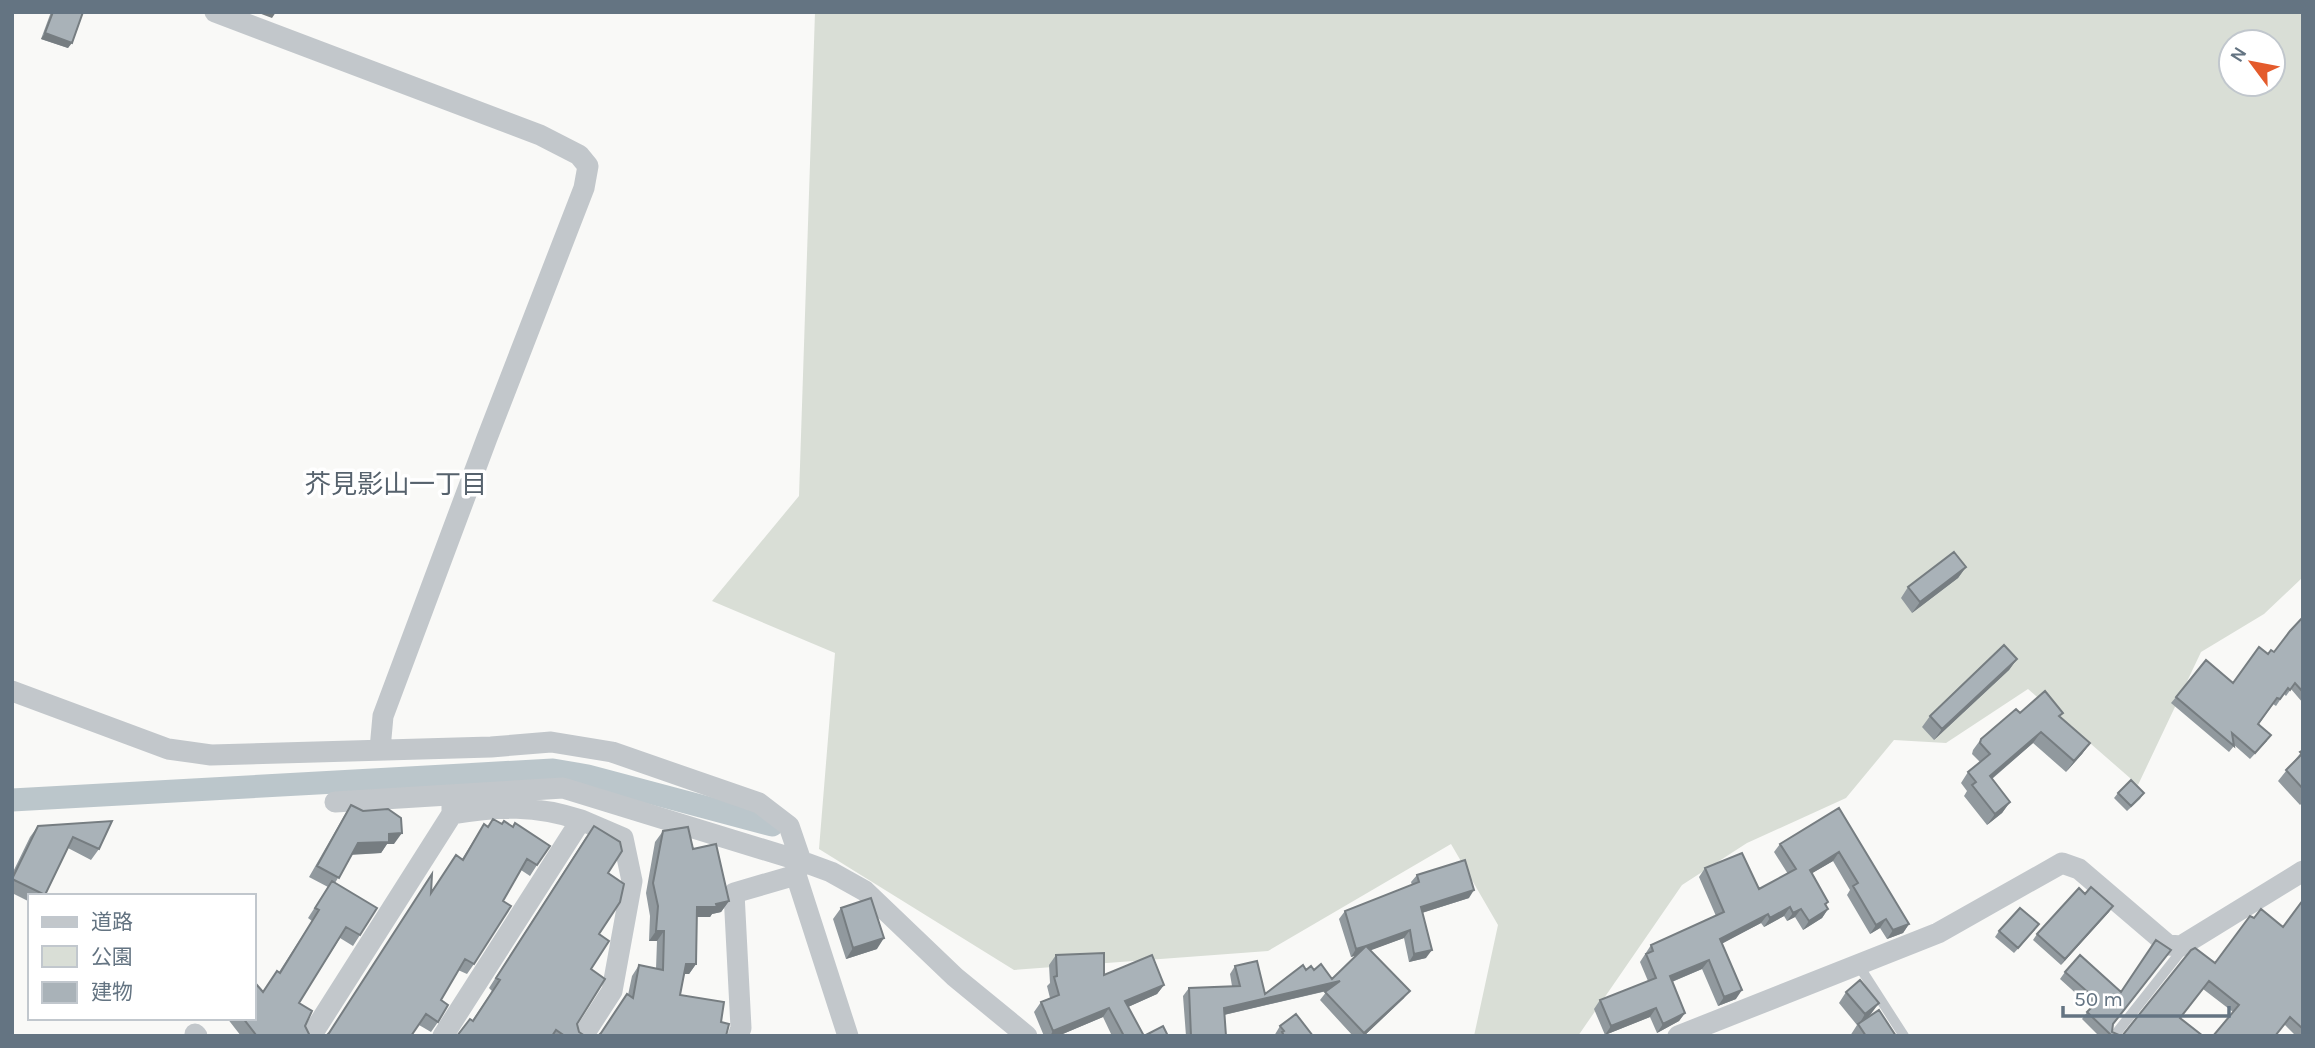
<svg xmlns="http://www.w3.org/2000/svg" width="2315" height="1048" viewBox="0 0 2315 1048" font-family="Karla,'Noto Sans JP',sans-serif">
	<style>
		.green { fill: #d9ded6; fill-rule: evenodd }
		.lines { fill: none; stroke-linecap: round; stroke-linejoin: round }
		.canal { stroke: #bbc6cb; stroke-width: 23 }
		.lane { stroke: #c2c7cb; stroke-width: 10 }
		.street { stroke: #c2c7cb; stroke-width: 21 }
		.wall { fill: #91999e }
		.shaded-wall { fill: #767d81 }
		.building { fill: #a9b2b8; stroke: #767d81; stroke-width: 2 }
		.labels { text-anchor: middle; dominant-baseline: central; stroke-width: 7; stroke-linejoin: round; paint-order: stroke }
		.neighbourhood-label { font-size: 26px; fill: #56626d; stroke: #fff }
	</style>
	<rect width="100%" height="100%" fill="#f9f9f7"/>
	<path class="green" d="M815,12H2303V577L2264,614L2201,652L2138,785L2028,689L1946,743L1894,740L1846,798L1747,843L1682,885L1578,1036H1474L1498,925L1451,844L1268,951L1014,970L819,849L835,653L712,601L799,496ZM2231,42H2273V84H2231Z"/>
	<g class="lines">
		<path class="canal" d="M12,800L553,770L588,776L772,825"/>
		<path class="lane" d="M1859,966L1904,1036
			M2114,1036L2186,945"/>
		<path class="street" d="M215,12L540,135L579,155L588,166L584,188L487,438L383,716L380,749
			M12,691L168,749L211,755L491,747L551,742L612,752L759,803L789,826L801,861L796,875L848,1036
			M335,802L563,788L801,861L831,872L865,891L955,977L1027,1036
			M581,820L623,838L632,881L612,991L583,1036
			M195,1034L197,1036
			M311,1036L452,814V803
			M443,1036L581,820C536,805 498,806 452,814
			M738,1036L741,1028L734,893L796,875
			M1678,1036L1938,933L2062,863L2079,869L2168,945L2181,946L2303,871"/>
	</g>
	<path class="wall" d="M51,12H83L68,48L41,39Z
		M1966,567L1958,578L1912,613L1901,598L1908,587Z
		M2303,617V703L2291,689L2286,696L2284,694L2276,706L2273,704L2259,724L2267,741L2250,759L2233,744L2234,746L2229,752L2171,703L2176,697L2233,683L2268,654L2274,652Z
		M2017,659L2009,670L1934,740L1922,727L1930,716Z
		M2020,713L2060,717L2090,743L2082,754L2066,772L2033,743L1992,779L2010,802L2002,813L1987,825L1964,796L1967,791L1961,783L1968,772L1980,762L1972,754L1973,750L1981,739Z
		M2303,750V802L2300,805L2278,781Z
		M2118,793H2144L2140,799L2127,811L2114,798Z
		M351,805L394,844H387L381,853L352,854L335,883L360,935L353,946L340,938L299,1003L305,1026L310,1036H241L227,1018H254L263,992L277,971L279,972L312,921L308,918L328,887L309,877L344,816Z
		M1839,808L1909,924L1903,933L1887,939L1880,928L1870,934L1847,895L1850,890L1833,861L1812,873L1828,902L1826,905L1828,909L1822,918L1803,930L1795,917L1787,921L1784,916L1764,927L1761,923L1722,943L1736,999L1718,1006L1702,969L1672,982L1685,1013L1679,1021L1657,1033L1650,1017L1605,1035L1594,1009L1600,1000L1648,981L1640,962L1651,945L1716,916L1699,877L1705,868L1759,889L1788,874L1774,852L1780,844Z
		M112,821L99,849L91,860L68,848L45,896H30V902L12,893V874L30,837L38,826Z
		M484,824L537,865L530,876L521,870L503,901L474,964L467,974L458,970L441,1000L438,1022L431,1032L419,1025L328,1034L431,892L462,859Z
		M663,831L693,849L729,901L721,912L712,914L710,917H697L696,964L689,974H684L600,1034L628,995L632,976L639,965L656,969L657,941H649L650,916L646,893L655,842Z
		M586,837L608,873L599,934L591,969L577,1024L579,1032L585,1036H457L472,1021L492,991L489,988Z
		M1417,875L1469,898L1422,913L1426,958L1409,962L1404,938L1370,950L1404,998L1364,1036H1353L1320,1000L1327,991L1224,1015L1225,1036H1186L1183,996L1189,988L1232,986L1230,974L1235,966L1265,994L1306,970H1314L1332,979L1356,955L1351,957L1339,919L1345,911L1412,885L1411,882Z
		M2085,894L2113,906L2061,965L2033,940L2037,934Z
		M2303,900V1036H2296L2284,1024L2233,1012L2203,989L2122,1036L2215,963L2254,918L2283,927Z
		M841,908L877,949L846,959L833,919Z
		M2035,930L2014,953L1995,937L1999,931Z
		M2171,950L2113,1025L2112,1032L2121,1036H2099L2082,1019L2091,1007L2060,979L2065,972L2120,992Z
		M1056,955L1104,975L1164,985L1157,994L1128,1007L1144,1036H1112L1103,1017L1058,1036H1044L1034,1012L1041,1002L1050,998L1047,986L1050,983L1049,965Z
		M1846,992L1871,1014L1865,1019L1896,1036H1850L1857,1025L1839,1003Z
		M1280,1026L1313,1036H1274Z"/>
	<path class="shaded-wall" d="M256,12H276L272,18Z
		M45,33L72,43L68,48L41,39Z
		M1966,567L1958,578L1912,613L1920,602Z
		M2017,659L2009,670L1934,740L1942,729Z
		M2041,732L2033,743L1982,787L1990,776Z
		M2090,743L2082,754L2066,772L2074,761Z
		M2010,802L2002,813L1987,825L1995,814Z
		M402,833L394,844H387L381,853L350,855L358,843L389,834Z
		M1839,852L1833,861L1804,878L1810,870Z
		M1474,890L1469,898L1415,915L1421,907Z
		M729,901L721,912L712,914L710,917H690L697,907Z
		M2113,906L2109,912L2061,965L2065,959Z
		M1790,907L1784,916L1764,927L1770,918Z
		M1801,909L1795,917L1787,921L1793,913Z
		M1828,909L1822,918L1803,930L1809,921Z
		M1768,914L1761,923L1714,948L1720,939Z
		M1886,919L1880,928L1870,934L1876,925Z
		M1909,924L1903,933L1887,939L1893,930Z
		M1410,930L1404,938L1361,954L1366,946Z
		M656,931H664L657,941H649Z
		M884,938L877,949L846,959L853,948Z
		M1366,946L1361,954L1351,957L1356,949Z
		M1432,950L1426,958L1409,962L1414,954Z
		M1709,960L1702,969L1664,985L1670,976Z
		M686,964H696L689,974H679Z
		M1340,981L1334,989L1219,1016L1224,1008Z
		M1164,985L1157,994L1119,1011L1125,1001Z
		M1742,990L1736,999L1718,1006L1724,997Z
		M1410,991L1404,998L1364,1036H1362Z
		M1879,1003L1871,1014L1858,1026L1865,1014Z
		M1109,1008L1103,1017L1058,1036H1050L1053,1031Z
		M1656,1008L1650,1017L1605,1035L1611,1026Z
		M1685,1013L1679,1021L1657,1033L1663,1024Z"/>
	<path class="building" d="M53,12H83L72,43L45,33Z
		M1954,552L1966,567L1920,602L1908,587Z
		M2303,617V692L2295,683L2290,690L2288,688L2280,699L2277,698L2258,724L2271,735L2255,753L2232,733L2234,746L2176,697L2206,660L2233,683L2259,647L2268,654L2271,650L2274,652L2290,631Z
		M2004,645L2017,659L1942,729L1930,716Z
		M2045,691L2063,713L2059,716L2090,743L2074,761L2041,732L1990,776L2010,802L1995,814L1972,785L1976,782L1968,772L1990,754L1980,743L1981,739L2016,709L2020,713Z
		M2303,750V789L2286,770L2302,754L2300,752Z
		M2131,780L2144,793L2131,806L2118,793Z
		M351,805L363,811L388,809L401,818L402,833L389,834V842L358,843L339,878L317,866Z
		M1839,808L1909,924L1893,930L1886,919L1876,925L1853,886L1858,883L1839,852L1810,870L1828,902L1825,904L1828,909L1809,921L1801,909L1793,913L1790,907L1770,918L1768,914L1720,939L1742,990L1724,997L1709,960L1670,976L1685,1013L1663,1024L1656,1008L1611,1026L1600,1000L1656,978L1646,954L1653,951L1651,945L1724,912L1705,868L1742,853L1759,889L1796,869L1780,844Z
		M493,819L502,824L504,821L513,827L515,823L550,846L537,865L527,859L503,901L511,906L474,964L465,959L441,1000L448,1005L438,1022L426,1014L411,1036H326L329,1033L432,874L431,893L456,855L463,860L484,824L488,827Z
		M112,821L99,849L73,837L45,895L12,879L38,826Z
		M594,826L620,842L622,851L608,873L624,884L620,902L599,934L609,941L591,969L605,979L577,1024L579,1032L585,1036H565L556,1030L552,1036H457L470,1019L473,1021L500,980L496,978Z
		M688,827L693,849L716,844L729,901L716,904L717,907H697L696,964H686L680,995L724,1002L721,1022L729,1024L726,1036H598L601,1033L627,994L633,998L639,965L663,970L664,931H656L658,906L653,883L663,831Z
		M1465,860L1474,890L1421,907L1432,950L1414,954L1410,930L1366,946L1410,991L1364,1033L1325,992L1340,981L1224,1008L1226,1036H1191L1189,988L1240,986L1235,966L1257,961L1265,994L1303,965L1306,970L1311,966L1314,970L1321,964L1332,979L1366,946L1356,949L1345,911L1419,882L1417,875Z
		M332,881L377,908L360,935L346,927L299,1003L312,1011L305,1026L310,1036H255L256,1035L243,1018H254V988L257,985L263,992L277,971L280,973L319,910L315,908Z
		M2091,887L2113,906L2065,959L2037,934L2079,888L2085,894Z
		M871,898L884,938L853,948L841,908Z
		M2303,900V1029L2290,1017L2275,1036H2213L2239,1005L2209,981L2180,1018L2203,1036H2122L2191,950L2195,948L2215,963L2250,916L2254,918L2261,909L2283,927Z
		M2020,908L2039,924L2018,948L1999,931Z
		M2156,940L2171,950L2113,1024L2112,1032L2121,1036H2112L2087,1012L2098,1001L2065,972L2080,955L2121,992Z
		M1104,953V975L1152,955L1164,985L1125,1001L1144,1036H1124L1109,1008L1053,1031L1041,1002L1059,995L1054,977L1057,976L1056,955Z
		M1860,980L1879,1003L1865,1014L1846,992Z
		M1879,1010L1896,1036H1866L1858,1024Z
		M1296,1014L1313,1036H1284L1282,1032L1284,1031L1280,1026Z
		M1163,1026L1168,1036H1144Z"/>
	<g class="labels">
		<g class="neighbourhood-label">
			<text x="396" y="484">芥見影山一丁目</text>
		</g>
	</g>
	<rect width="2315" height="1048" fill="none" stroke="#647482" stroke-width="28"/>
	<rect x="28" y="894" width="228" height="126" fill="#ffffff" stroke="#c1c7cd" stroke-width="2"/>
	<rect x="42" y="917" width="35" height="10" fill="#c2c7cb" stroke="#c1c7cd" stroke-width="2"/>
	<text x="91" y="929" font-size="21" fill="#647482">道路</text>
	<rect x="42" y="946" width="35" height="21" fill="#d9ded6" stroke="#c1c7cd" stroke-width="2"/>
	<text x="91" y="964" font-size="21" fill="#647482">公園</text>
	<rect x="42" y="982" width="35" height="21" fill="#a9b2b8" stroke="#c1c7cd" stroke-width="2"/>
	<text x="91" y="999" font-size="21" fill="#647482">建物</text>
	<g transform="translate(2252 63) rotate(302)"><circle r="33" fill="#ffffff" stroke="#c1c7cd" stroke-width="2"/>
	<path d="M0-5L12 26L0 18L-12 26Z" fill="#e45b2c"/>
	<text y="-10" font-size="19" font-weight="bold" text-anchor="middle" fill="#647482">N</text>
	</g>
	<path d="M2063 1006v10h166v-10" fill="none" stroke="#647482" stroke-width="3.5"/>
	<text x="2074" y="1006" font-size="21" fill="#647482" stroke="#ffffff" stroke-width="5" paint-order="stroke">50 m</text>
</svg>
